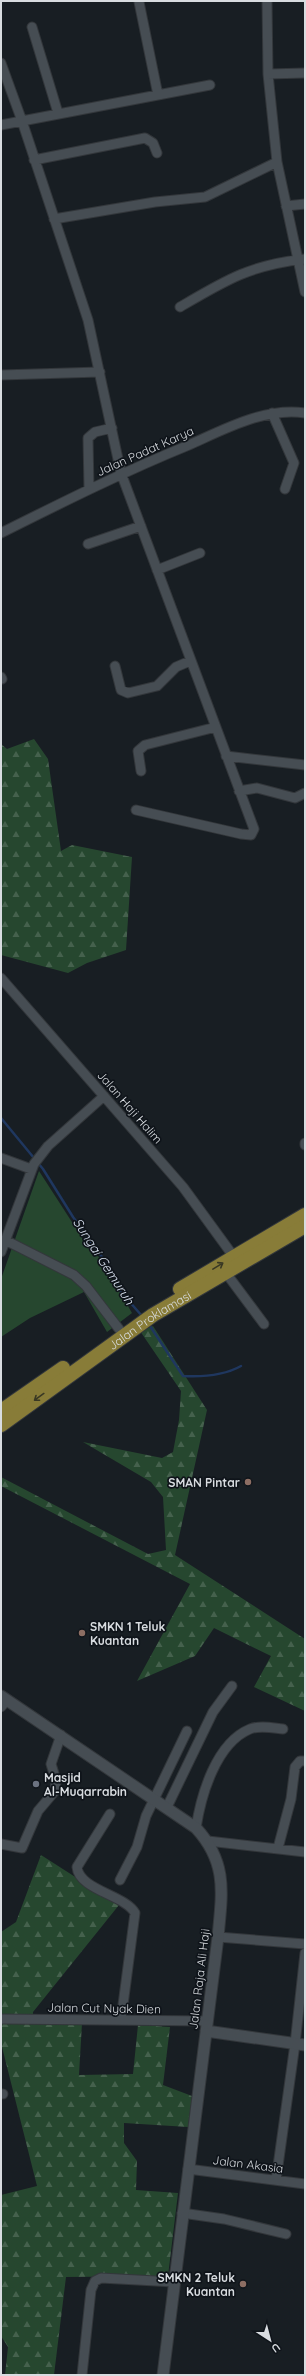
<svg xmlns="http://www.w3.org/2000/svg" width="306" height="2376" viewBox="0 0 306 2376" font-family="Quicksand,sans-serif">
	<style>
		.grass { fill: #26472f }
		.forest { fill: url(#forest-firs) }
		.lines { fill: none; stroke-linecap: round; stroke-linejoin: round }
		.stream { stroke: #1f375f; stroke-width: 2.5 }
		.minor-casing { stroke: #33373b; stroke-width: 11 }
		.tertiary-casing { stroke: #33373b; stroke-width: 13 }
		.trunk-casing { stroke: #33373b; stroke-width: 16 }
		.minor { stroke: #464d53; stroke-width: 9 }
		.tertiary { stroke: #464d53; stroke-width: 11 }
		.trunk { stroke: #887c38; stroke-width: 14 }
		.oneway { stroke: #393824 }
		.education-dot { fill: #8d6e63; stroke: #0f141a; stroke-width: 1.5 }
		.worship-dot { fill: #6b7280; stroke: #0f141a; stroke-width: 1.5 }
		.labels { text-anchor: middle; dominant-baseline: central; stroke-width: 3.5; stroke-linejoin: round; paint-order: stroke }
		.street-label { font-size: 12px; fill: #d8dce0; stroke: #0f141a }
		.poi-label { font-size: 12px; font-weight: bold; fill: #d8dce0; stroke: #0f141a; text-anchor: end }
		.water-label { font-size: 13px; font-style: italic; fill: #dae3f1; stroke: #0f141a }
	</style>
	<defs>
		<pattern id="forest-firs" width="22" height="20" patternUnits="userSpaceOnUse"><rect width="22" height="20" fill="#26472f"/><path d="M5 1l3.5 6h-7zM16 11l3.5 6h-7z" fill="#45614d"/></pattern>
	</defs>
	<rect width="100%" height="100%" fill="#181e23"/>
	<path class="grass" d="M39,1171L90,1250L100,1258L132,1313L107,1332L84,1292L30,1318L1,1337V1279Z"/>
	<path class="forest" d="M34,739L48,759L61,851L72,845L132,857L126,950L87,963L68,973L1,955V744L7,749Z
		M153,1326L207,1410L175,1555L305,1639V1711L254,1687L271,1656L214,1628L195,1656L137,1681L190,1584L1,1486V1477L148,1554L166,1550L163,1497L151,1482L83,1442L162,1458L173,1452L179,1420L181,1391L140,1331Z
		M41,1855L119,1905L33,2012V2022L82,2023L79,2075L133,2074L138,2025L170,2027L163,2085L192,2096L188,2127L124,2123V2143L137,2161L136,2190L178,2193L168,2276L66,2277L54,2375H5L8,2347L1,2336V2195L37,2186L1,2043V1932L16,1922Z"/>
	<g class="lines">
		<path class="stream" d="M1,1118L43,1169L73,1217L110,1268L121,1292L142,1316
			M148,1323L183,1376C202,1377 225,1375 241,1366"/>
		<g class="minor-casing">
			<path id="minor" d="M139,2L158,95
				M32,27L58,113
				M1,63L22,121L210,85
				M268,74L305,73
				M1,125L22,121L88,320L121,473L254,829L251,835L241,834L136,810
				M34,160L145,138L153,143L157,153
				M277,162L305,292
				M286,206L305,204
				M54,219L155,202L205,197L277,162L268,74L267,1
				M180,307C226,280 250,265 305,259
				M1,375L100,372
				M272,413L294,463L285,489
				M89,489L88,438L95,432L112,428
				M1,533C63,502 125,471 189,445C225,429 265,407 305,413
				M88,544L141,526
				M157,570L200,553
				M115,666L121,690L128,693L157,686L176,667L190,661
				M1,677L2,679
				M226,756L305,765
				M141,771L138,751L145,745L216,727
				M239,791L257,788L295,798L305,793
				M1,978L183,1187L234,1257
				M305,1143V1145
				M1,1158L31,1169
				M5,1240L74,1275L86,1286L119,1329
				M1,1252L34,1164L48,1146L104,1096
				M226,1273L264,1324
				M1,1707L7,1700
				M167,1807L213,1712L232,1686
				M110,1814L77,1867C79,1890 125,1895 135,1913L121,2020
				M196,1828C201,1795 216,1743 250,1729C260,1725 273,1728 283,1729
				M208,1841L305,1852
				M1,1844L22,1848L38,1811L55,1791L56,1780L51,1764L61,1735
				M278,1848L291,1799L295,1767L300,1761H305
				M120,1880L137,1847L146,1816L187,1731
				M218,1937L305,1944
				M1,2019L207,2021
				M1,2094H3
				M188,2169L305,2184
				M276,2180L295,2044L305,1953
				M182,2213L224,2219L286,2234
				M82,2375L91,2290L95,2281L101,2278L174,2282"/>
		</g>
		<g class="tertiary-casing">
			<path id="tertiary" d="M1,1696L196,1828C228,1863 222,1893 218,1937L163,2375
				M206,2031L305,2045"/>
		</g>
		<g class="trunk-casing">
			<g id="trunk">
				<path d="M180,1289L305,1215"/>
				<path d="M1,1411L63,1368"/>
				<path id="s1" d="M1,1425L153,1315L305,1226"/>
			</g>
		</g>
		<use href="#minor" class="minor"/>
		<use href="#tertiary" class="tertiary"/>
		<use href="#trunk" class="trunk"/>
	</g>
	<defs><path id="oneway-shaft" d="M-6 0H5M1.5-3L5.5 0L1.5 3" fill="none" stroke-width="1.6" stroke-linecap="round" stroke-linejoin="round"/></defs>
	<g class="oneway">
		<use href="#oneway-shaft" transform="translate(218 1266) rotate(-31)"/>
		<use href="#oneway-shaft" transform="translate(39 1397) rotate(144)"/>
	</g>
	<g class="education-dot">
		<circle cx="248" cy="1482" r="4"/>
		<circle cx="82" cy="1633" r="4"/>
		<circle cx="243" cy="2284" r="4"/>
	</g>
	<circle class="worship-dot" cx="36" cy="1784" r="4"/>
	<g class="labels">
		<g class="street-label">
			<text transform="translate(145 451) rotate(-24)">Jalan Padat Karya</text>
			<text transform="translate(130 1107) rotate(49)">Jalan Haji Halim</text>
			<text stroke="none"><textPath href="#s1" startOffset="182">Jalan Proklamasi</textPath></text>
			<text transform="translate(199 1979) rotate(-83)">Jalan Raja Ali Haji</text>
			<text transform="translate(104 2008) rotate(1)">Jalan Cut Nyak Dien</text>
			<text transform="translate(248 2164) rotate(7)">Jalan Akasia</text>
		</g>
		<g class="poi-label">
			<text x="240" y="1482">SMAN Pintar</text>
			<text x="90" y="1626" text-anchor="start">SMKN 1 Teluk<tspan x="90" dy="14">Kuantan</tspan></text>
			<text x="44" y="1777" text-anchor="start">Masjid<tspan x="44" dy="14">Al-Muqarrabin</tspan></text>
			<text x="235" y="2277">SMKN 2 Teluk<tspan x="235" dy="14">Kuantan</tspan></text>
		</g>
		<g class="water-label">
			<text transform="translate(104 1261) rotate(57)">Sungai Gemuruh</text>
		</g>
	</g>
	<rect width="306" height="2376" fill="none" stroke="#d8dce0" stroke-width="4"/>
	<g transform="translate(270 2340) rotate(144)" stroke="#0f141a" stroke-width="3" paint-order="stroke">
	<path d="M0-3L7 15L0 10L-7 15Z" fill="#d8dce0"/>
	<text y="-6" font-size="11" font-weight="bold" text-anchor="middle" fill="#d8dce0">U</text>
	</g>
</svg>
